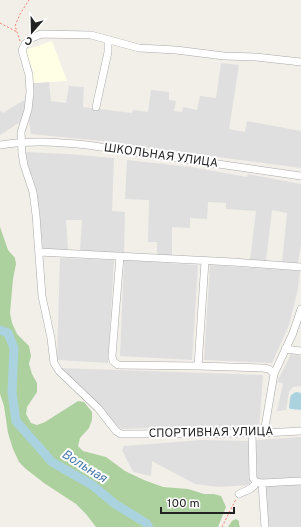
<svg xmlns="http://www.w3.org/2000/svg" width="301" height="527" viewBox="0 0 301 527" font-family="Overpass,sans-serif">
	<style>
		.residential { fill: #e0dfdf }
		.education { fill: #ffffe5 }
		.forest { fill: #add19e }
		.water { fill: #aad3df }
		.lines { fill: none; stroke-linecap: round; stroke-linejoin: round }
		.river { stroke: #aad3df; stroke-width: 9 }
		.minor-casing { stroke: #a9a9a9; stroke-width: 8 }
		.path { stroke: #fa8072; stroke-width: 1; stroke-dasharray: 2 2; stroke-linecap: butt }
		.minor { stroke: #fff; stroke-width: 7 }
		.labels { text-anchor: middle; dominant-baseline: central; stroke-width: 4; stroke-linejoin: round; paint-order: stroke }
		.street-label { font-size: 12px; fill: #222; stroke: #fff }
		.water-label { font-size: 13px; font-style: italic; fill: #4a7aab; stroke: #fff }
	</style>
	<rect width="100%" height="100%" fill="#f2efe9"/>
	<path class="residential" d="M221,63L239,65L229,129L245,132L247,121L301,131V168L142,147L112,142L31,134L29,123L32,83L49,82L51,101L66,103L69,86L84,87L83,107L132,113L133,110L148,112L151,90L169,92V100L176,101L174,111L182,112L183,107L197,110L200,96L216,98Z
		M26,99L25,110L20,122L0,135V110L3,113Z
		M25,152L68,154L114,158L112,211L125,212L124,253L80,251L82,220H66L68,250L45,251L43,249L36,196L33,178L27,166Z
		M127,160L191,167L247,177L248,174L301,184V244L298,263H282L287,213L272,210L266,261L250,260L256,211L226,209V203L208,202L207,219L190,218V228L172,227V255H157V242H148L149,200L125,199Z
		M60,258L114,260L108,363L57,360V357Z
		M124,260L198,265L192,360L120,356Z
		M210,265L300,271L298,289L289,325L272,363L204,360Z
		M291,354L301,356V386L293,387L289,392L286,410L277,411L283,383L277,382Z
		M60,368L263,375L259,430L150,428L122,429L116,425L101,407Z
		M301,437V478L261,480L257,477L256,440Z
		M202,440L249,441L250,485L218,487L195,484L152,461L151,476L133,472L122,450L124,446Z
		M301,484V527H268L265,485Z"/>
	<path class="education" d="M52,41L67,81L32,83L33,71L25,50Z"/>
	<path class="forest" d="M0,227L8,250L15,258L16,264L13,279L10,313L12,323L17,334L29,346L31,356L29,364L32,374L37,383V392L27,407L26,414L31,423L37,425L45,422L78,401L84,402L92,412V420L89,428L80,438L78,446L83,451L106,457L125,471L144,480L163,487L188,489L204,494H214L221,496L226,507L218,527H96L86,514L76,504L44,483L26,469L19,462L13,449L8,433L4,406L0,394Z
		M236,519L239,521V524L240,527H228L232,521Z"/>
	<path class="water" d="M296,392L301,393V410L291,409L289,408L290,399L291,395Z"/>
	<g class="lines">
		<path class="river" d="M0,330L8,333L14,348L12,392L16,421L52,462L92,485L115,504L146,523L149,527"/>
		<g class="minor-casing">
			<path id="minor" d="M301,62L256,57L224,56L176,50L139,48L91,35L41,34L32,38L25,44L22,50L29,75L30,92L28,110L21,132L22,154L24,165L33,192L36,215L42,296L51,338L54,363L59,371L98,408L116,431L121,434H132L264,433L301,431
				M96,107L108,52V40
				M0,145C29,140 57,142 87,145L301,176
				M39,252L233,262L301,267
				M120,256L112,356L113,361L118,365L198,366L263,368L269,369L274,374
				M285,349L301,351
				M198,366L205,261
				M252,433L253,478L256,482L262,483L301,481
				M264,433L274,374L293,333L301,309
				M262,483L265,527
				M239,494C245,491 254,489 256,482"/>
		</g>
		<path class="path" d="M0,23L17,32
			M20,41L15,26L20,14L29,0
			M222,527L236,499"/>
		<use href="#minor" class="minor"/>
	</g>
	<g class="labels">
		<g class="street-label">
			<text transform="translate(161 156) rotate(8)">ШКОЛЬНАЯ УЛИЦА</text>
			<text transform="translate(211 433) rotate(-1)">СПОРТИВНАЯ УЛИЦА</text>
		</g>
		<g class="water-label">
			<text transform="translate(84 467) rotate(32)">Вольная</text>
		</g>
	</g>
	<g transform="translate(32 32) rotate(200)" stroke="#ffffff" stroke-width="3" paint-order="stroke">
	<path d="M0-3L7 15L0 10L-7 15Z" fill="#222222"/>
	<text y="-6" font-size="11" font-weight="bold" text-anchor="middle" fill="#222222">С</text>
	</g>
	<path d="M161 507v6h73v-6" fill="none" stroke="#222222" stroke-width="2"/>
	<text x="167" y="507" font-size="12" fill="#222222" stroke="#ffffff" stroke-width="3" paint-order="stroke">100 m</text>
</svg>
